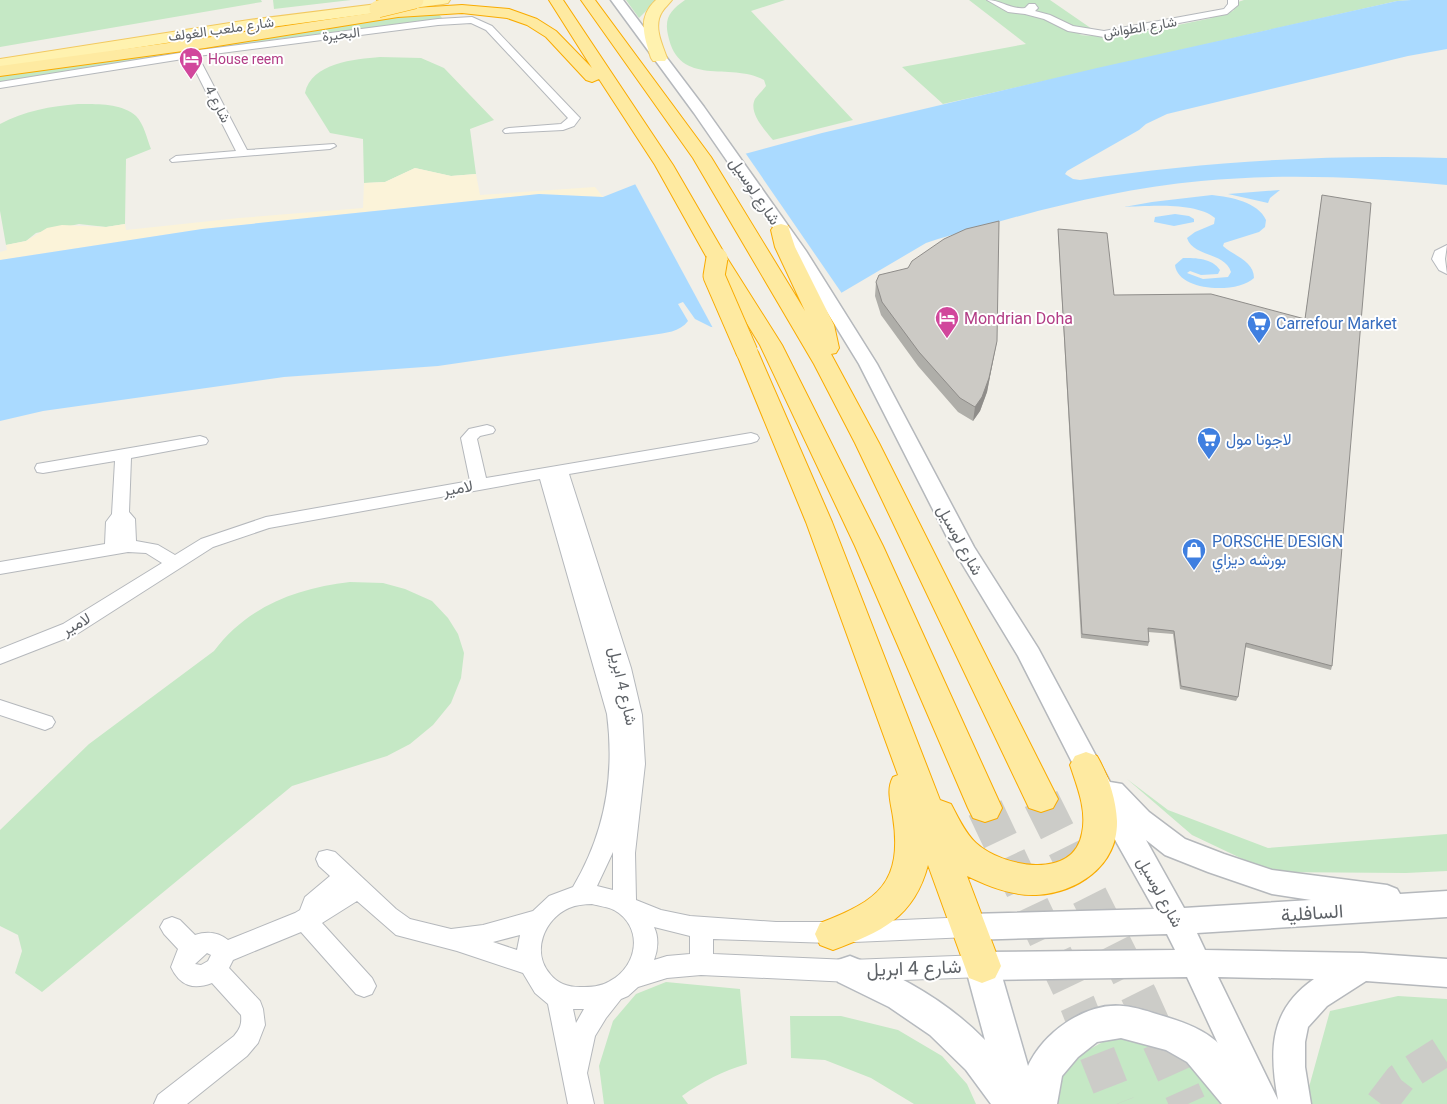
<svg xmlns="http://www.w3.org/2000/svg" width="1447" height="1104" viewBox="0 0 1447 1104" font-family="Roboto,Vazirmatn,sans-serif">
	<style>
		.green { fill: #c5e8c5 }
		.sand { fill: #fbf3d9 }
		.water { fill: #aadaff }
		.pier { fill: #f1efe8 }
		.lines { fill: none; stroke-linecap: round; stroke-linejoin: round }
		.secondary-tunnel { stroke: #ccccc8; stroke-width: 32; stroke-dasharray: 32 16; stroke-linecap: butt }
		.trunk-tunnel { stroke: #ccccc8; stroke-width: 36; stroke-dasharray: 36 18; stroke-linecap: butt }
		.minor-casing { stroke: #b5b8bc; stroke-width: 2 }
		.tertiary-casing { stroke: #b5b8bc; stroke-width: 3 }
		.secondary-casing { stroke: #b6babf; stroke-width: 3 }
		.primary-casing { stroke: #f2c960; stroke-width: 2 }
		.trunk-casing { stroke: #f9ab00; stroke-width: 2 }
		.minor { fill: #fff; fill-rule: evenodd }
		.tertiary { fill: #fff; fill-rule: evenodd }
		.secondary { fill: #fff; fill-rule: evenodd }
		.primary { fill: #fff2af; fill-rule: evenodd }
		.trunk { fill: #feeaa1; fill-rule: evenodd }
		.trunk-bridge-far1-casing { stroke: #f9ab00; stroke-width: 18; stroke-linecap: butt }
		.trunk-bridge-casing { stroke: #f9ab00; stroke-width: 23; stroke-linecap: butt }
		.trunk-bridge-far1 { stroke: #feeaa1; stroke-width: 17 }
		.trunk-bridge { stroke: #feeaa1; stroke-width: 21 }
		.wall { fill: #afaea9 }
		.shaded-wall { fill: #8f8d8a }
		.building { fill: #cccac5; stroke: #8f8d8a }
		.labels { text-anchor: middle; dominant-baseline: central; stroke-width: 4; stroke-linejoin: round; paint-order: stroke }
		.far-street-label { font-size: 14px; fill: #5f6368; stroke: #fff }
		.far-hotel-label { font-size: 14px; fill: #b23c85; stroke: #fff; text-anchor: start }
		.street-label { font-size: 16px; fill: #5f6368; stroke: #fff }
		.hotel-label { font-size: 16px; fill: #b23c85; stroke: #fff; text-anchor: start }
		.shop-label { font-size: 16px; fill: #366cbe; stroke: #fff; text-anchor: start }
		.near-street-label { font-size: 19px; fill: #5f6368; stroke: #fff }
	</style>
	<rect width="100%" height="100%" fill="#f1efe8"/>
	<path class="green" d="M0,0H261L262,2L0,47Z
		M273,0H351L274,9Z
		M626,0H657L639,18Z
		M685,0H785L751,11L853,120L773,140C765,130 748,113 755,99C758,95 763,90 766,86L764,80C730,61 679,89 668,35C664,17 671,10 685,0Z
		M969,0H1050L1095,31L1079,35C1124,38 1168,27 1212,18L1213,16L1233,11L1238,2L1244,0H1411L1397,1L943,104L902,67L1026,44Z
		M436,11L443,19L279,39L0,84V73Z
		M380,57L421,58L444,68L494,120L470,129L476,174L451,176L415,168L385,182L364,183L363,139L330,133L305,93C311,63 355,59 380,57Z
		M78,104C96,104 122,103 136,116C144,124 147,139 151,149L126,159L125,224L106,227L79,224L36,233L26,241L6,245L0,211V124C24,111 51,106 78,104Z
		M350,582L383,583L405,589L432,601L448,618L458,634L464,653L461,678L451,703L433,725L410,744L387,756L292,786L42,992L15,973L22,951L18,935L0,926V830L89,744L214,651C247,607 296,588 350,582Z
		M1127,779L1168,810L1268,848L1447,834V871L1406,873L1270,872L1192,835Z
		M666,982L740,989L747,1064C723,1071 703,1081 682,1096L688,1104H604L599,1066L613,1021L636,994Z
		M1398,996L1447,999V1104H1309L1306,1098L1330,1011Z
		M790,1016H841L898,1030L942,1056L967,1084L976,1104H914L871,1078L825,1060L791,1058Z
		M1133,1038L1183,1056L1223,1104H1056L1063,1076L1083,1053L1108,1039Z"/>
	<path class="sand" d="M415,168L451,176L476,174L480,195L595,187L603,197L539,194L202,229L0,260V252L7,250L6,245L26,241L47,228L62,225L106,227L125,224L126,230L239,218L363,208L364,183L385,182Z"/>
	<path class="water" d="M1411,0H1447V49L1408,56L1167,114L1146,124L1139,130L1067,171L1065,174L1073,179L1080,180C1202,162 1324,154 1447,158V185C1365,177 1283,173 1201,181C1111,189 1024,214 938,239L926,243L819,306L728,328L711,327L695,319L683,302L678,304L688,321C680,332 665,333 652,335L438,366L284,377L43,411L0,421V260L202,229L539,194L603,197L641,182L822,133L1097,68L1397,1Z
		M1280,190L1270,198L1268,203L1228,194Z
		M1212,195C1231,197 1258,202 1266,220L1265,227L1259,232L1224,243L1223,246C1234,256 1254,261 1254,278C1238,294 1178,292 1175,265L1183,258C1196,258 1212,258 1220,270L1218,274L1201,275L1190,271L1187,273L1203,279L1228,277L1231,272C1225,252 1193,257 1187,238L1195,232L1214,224L1215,218C1196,202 1148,206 1124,207L1152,202Z
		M1175,214L1189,216L1194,219V222L1174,226L1154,222L1155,217Z"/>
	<path class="pier" d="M744,151L843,295L820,308L746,329L714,330L634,182Z"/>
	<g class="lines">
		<path class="secondary-tunnel" d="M1381,1104L1400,1079L1447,1049"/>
		<path class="trunk-tunnel" d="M1041,799L1139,995L1188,1104
			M985,808L1078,1005L1117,1104"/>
		<g class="minor-casing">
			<path id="minor" d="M987,0C1001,0 1011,10 1025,8L1029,4H1035L1038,8L1035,11L1050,15L1073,26L1104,31L1224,9L1228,4V0H1238V5L1227,14L1104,37L1068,31L1044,19L1025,14L1008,12Z
				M472,17L492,26L578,116L580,118L574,126L563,130L505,133L503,131L505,129L509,128L561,124L568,118L486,30L471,23L438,25L198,56L247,150L334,144L336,146L330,149L172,162L170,160L176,156L236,151L189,58L0,88V82L192,51L438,19Z
				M1447,245L1445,259L1447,274L1439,270L1432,259L1435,251Z
				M487,425L493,427L495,430L493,433L480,436L477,439L486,478L751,433L757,435L759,438L757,441L751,443L569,474L631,668L642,715L645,764L635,853L636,900L661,910L690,916L776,922H859L969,917L977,920L981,927L977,934L969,937L831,943L713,939V954L850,960L982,955L990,958L994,966L990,974L982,977L850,982L701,975L667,978L638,987L628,996L621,999L606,1018L595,1036L587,1073L594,1104H568L548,1004L535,993L523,973L457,951L396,935L357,901L322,923L372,978L376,986L372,994L364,997L356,994L301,932L233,960L229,968L260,1001L263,1009L265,1025L258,1043L247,1056L187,1104H154L158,1095L234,1036C240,1029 242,1024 241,1015L212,983C193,990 180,986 171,967L178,949L164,934L160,927L164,920L172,917L180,920L195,935C207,931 218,932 228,940L295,913L300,910L305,897L330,876L319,866L316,859L319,852L327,850L335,852L396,909L410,919L451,929L483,925L533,911L549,896L573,887C605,833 615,776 607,714L540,479L269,528L213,547L77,634L0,664V649L63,624L162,563L146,553L128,552L0,574V562L105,544L106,522L112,514L115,461L43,473L37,472L35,468L37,464L43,463L200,436L206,438L208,441L206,444L131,458L129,512L135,519L136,541L158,545L175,555L201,539L266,517L470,481L461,438L469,429ZM613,852V890L597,886ZM592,904C599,906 608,907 614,910C644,927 638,966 610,981C600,987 591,987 580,987C568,987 558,984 550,974C531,952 544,919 569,908C576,905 585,904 592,904ZM654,927L690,936V954L667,956L654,960C658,950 659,937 654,927ZM520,935L517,950L493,942ZM207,953L211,955L208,961L201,965L195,964ZM573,1009H584L576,1023Z
				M0,700L52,717L55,722L52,727L45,730L0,715Z"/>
		</g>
		<g class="tertiary-casing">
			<path id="tertiary" d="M611,0H623L704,107L806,251L877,364L974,547L1038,648L1110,782L1122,784L1149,812L1185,839L1224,854L1272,870L1387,885L1397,889L1400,894L1447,891V917L1197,933L1205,950L1363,953L1447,959V987L1366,981L1327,1006L1308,1027L1305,1042V1067L1311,1104H1246L1187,977L982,980L971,976L967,966L971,956L982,952L1175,950L1167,934L969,940L959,936L954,927L959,918L969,914L1154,909L1077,772L1018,656L952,547L859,364L792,255L694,113ZM1146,840L1165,855L1208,872L1272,894L1311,900L1184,908ZM1218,977L1314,979C1269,1010 1269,1051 1278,1100Z"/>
		</g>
		<g class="secondary-casing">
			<path id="secondary" d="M982,951L994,955L999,966L1028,1066C1043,1033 1085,1002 1123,1006C1136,1007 1150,1012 1163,1016C1180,1021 1198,1027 1212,1038C1229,1050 1255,1085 1263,1104H1222L1187,1062L1166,1050L1121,1038L1097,1042L1078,1057L1062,1076L1057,1104H991L966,1070L930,1035L889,1007L838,982L833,971L838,960L850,956C900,975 947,1001 985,1040L965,966L970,955Z"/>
		</g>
		<g class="primary-casing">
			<path id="primary" d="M409,0H450L448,3L443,4L249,30L0,69V59L249,20Z
				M656,0H672C669,4 665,7 662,12C653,26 662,44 667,58L665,61H653L651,58C644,36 637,17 656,0Z"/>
		</g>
		<g class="trunk-casing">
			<path id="trunk" d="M549,0H563L673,165L727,258L782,345L883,546L1002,808L997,818L985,822L973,818L968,808L855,546L760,345L707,258L655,165L599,79L592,82L586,80L546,37L527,25L507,18L462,13L398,17L205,48L0,76V66L205,38L398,9L462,5L509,9L537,19L556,31L592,68Z
				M581,0H595L711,157L805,311L775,247L771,230L774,226L781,224L788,226L795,247L834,325L839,348L836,353L831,354L879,443L1058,799L1053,808L1041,812L1029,808L855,443L814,364L693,158Z
				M747,345L755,347L758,352L832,522L940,800L951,804C958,817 965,833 976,843C1002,867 1074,881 1082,833C1087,810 1077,786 1070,765L1075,756L1086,752L1097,756C1108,775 1116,799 1117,821C1118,866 1077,893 1036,895C1012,896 988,886 967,876L1001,966L995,978L982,983L969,978L928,865C914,918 881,932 833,950L820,945L815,934L820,923C878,901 903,883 893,817C891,803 886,790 893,777L898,775L806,522L736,352L739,347Z"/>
		</g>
		<use href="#minor" class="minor"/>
		<use href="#tertiary" class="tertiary"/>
		<use href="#secondary" class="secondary"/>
		<use href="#primary" class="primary"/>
		<use href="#trunk" class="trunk"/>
		<g class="trunk-bridge-far1-casing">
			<path id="trunk-bridge-far1" d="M378,9L415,0"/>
		</g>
		<g class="trunk-bridge-casing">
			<path id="trunk-bridge" d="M717,258L714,276L747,352"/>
		</g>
		<use href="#trunk-bridge-far1" class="trunk-bridge-far1"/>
		<use href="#trunk-bridge" class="trunk-bridge"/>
	</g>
	<path class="wall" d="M1322,195L1332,666L1331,670L1245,647L1238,697L1236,701L1180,689L1173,634L1148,632L1149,642L1148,646L1081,638L1058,232V229L1114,295L1305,319Z
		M908,268L994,355L987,392L980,411L973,421L958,412L918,366L881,315L875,296L876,282Z"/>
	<path class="shaded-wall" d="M997,341L987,392L980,411L973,421L975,407Z"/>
	<path class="building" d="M1322,195L1371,203L1332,666L1246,643L1238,697L1181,686L1174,631L1148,628L1149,642L1082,634L1058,229L1107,233L1114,295L1211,294L1305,319Z
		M999,221L997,341L989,378L982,397L975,407L960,398L919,352L882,302L876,282L879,275L908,268L912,261L944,239L966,229Z"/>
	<defs>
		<g id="hotel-pin" transform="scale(1.25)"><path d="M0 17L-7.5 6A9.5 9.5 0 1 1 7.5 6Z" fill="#d1479c" stroke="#fff"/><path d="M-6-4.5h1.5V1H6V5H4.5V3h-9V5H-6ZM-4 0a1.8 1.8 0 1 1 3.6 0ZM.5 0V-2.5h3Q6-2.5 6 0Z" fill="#fff"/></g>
		<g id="supermarket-pin" transform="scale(1.25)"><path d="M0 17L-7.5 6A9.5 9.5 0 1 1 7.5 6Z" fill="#3f7fe0" stroke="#fff"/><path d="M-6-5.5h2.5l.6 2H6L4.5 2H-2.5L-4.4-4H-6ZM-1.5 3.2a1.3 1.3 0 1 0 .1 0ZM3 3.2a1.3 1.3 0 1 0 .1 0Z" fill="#fff"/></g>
		<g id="shop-pin" transform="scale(1.25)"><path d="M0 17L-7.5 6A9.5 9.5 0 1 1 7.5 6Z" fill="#3f7fe0" stroke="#fff"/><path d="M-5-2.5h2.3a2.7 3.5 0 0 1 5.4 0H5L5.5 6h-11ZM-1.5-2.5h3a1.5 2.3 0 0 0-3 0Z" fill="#fff"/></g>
	</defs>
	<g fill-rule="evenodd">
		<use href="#hotel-pin" x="191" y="59"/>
		<use href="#hotel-pin" x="947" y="318"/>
		<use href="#supermarket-pin" x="1259" y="323"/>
		<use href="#supermarket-pin" x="1209" y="439"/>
		<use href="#shop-pin" x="1194" y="550"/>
	</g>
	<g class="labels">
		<g class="far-street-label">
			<text transform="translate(1140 27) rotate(-9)">شارع الطواش</text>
			<text transform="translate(221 29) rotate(-8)">شارع ملعب الغولف</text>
			<text transform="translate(341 34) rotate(-7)">البحيرة</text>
			<text transform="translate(218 104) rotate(63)">شارع 4</text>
		</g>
		<g class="far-hotel-label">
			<text x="208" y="59">House reem</text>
		</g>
		<g class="street-label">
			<text transform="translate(755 191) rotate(56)">شارع لوسيل</text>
			<text transform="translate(458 488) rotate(-10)">لامير</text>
			<text transform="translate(960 540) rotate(61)">شارع لوسيل</text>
			<text transform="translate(76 624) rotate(-29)">لامير</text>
			<text transform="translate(623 686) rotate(77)">شارع 4 ابريل</text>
			<text transform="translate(1160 892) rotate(61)">شارع لوسيل</text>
		</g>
		<g class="hotel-label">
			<text x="964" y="318">Mondrian Doha</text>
		</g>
		<g class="shop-label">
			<text x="1276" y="323">Carrefour Market</text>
			<text x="1226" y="439">لاجونا مول</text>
			<text x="1212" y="541">PORSCHE DESIGN<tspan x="1212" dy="18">بورشه ديزاي</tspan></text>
		</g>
		<g class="near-street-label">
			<text transform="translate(1312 913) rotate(-4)">السافلية</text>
			<text transform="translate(914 968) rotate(-2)">شارع 4 ابريل</text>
		</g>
	</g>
</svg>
